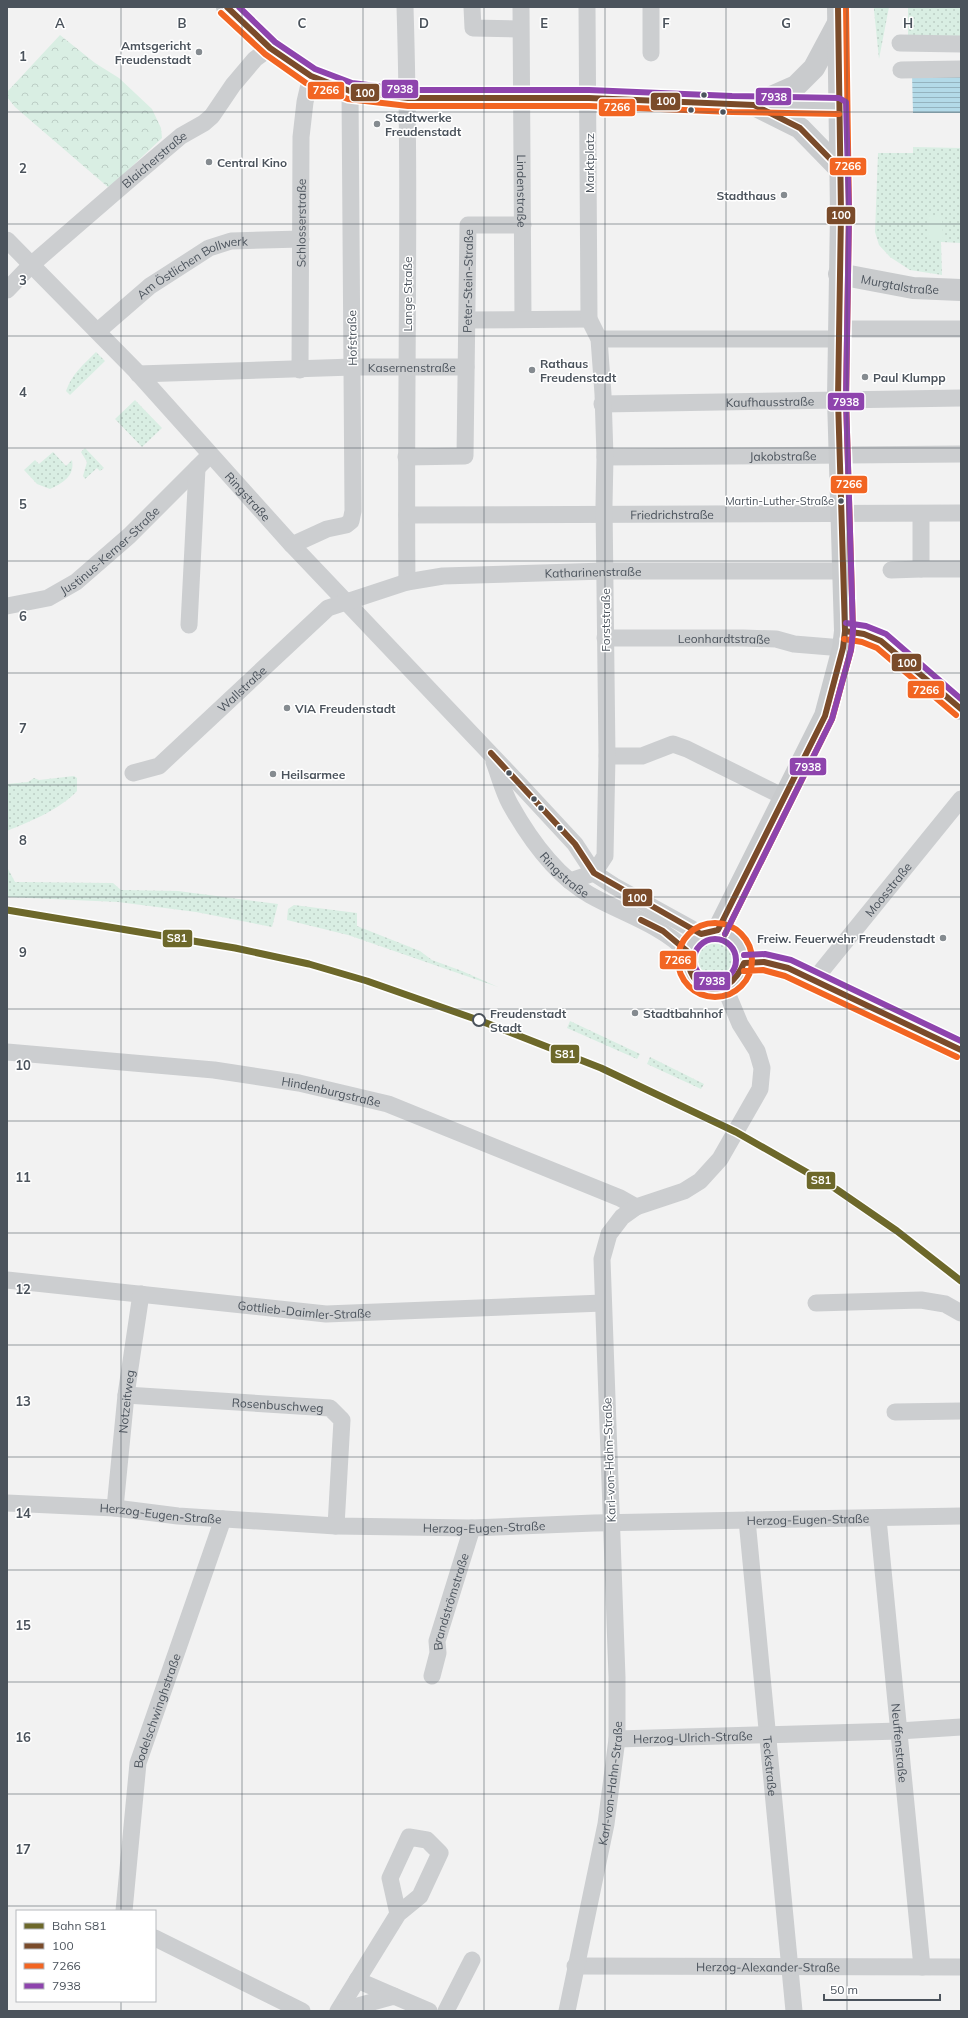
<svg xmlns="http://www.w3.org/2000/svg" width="968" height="2018" viewBox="0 0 968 2018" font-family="Mulish,sans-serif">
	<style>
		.grass { fill: url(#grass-dots) }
		.park { fill: url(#park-crowns) }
		.pitch { fill: #d9eee3 }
		.water { fill: url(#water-rules) }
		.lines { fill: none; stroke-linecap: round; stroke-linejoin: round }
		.minor { stroke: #ccced0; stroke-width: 17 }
		.major { stroke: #c9cbcd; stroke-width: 22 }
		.bus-1-casing { stroke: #fff; stroke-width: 9 }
		.bus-2-casing { stroke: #fff; stroke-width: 9 }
		.bus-3-casing { stroke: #fff; stroke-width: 9 }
		.bus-1 { stroke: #7a4b2a; stroke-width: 6 }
		.bus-2 { stroke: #f26522; stroke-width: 6 }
		.bus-3 { stroke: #8e44ad; stroke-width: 6 }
		.rail-1-casing { stroke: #fff; stroke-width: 10 }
		.rail-1 { stroke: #6d682a; stroke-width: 7 }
		.grid { fill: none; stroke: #4b535c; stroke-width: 1; stroke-opacity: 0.55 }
		.poi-dot { fill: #858b90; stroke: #fff; stroke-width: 1.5 }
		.bus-dot { fill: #4b535c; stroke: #fff; stroke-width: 1.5 }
		.stop-dot { fill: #fff; stroke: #4b535c; stroke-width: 2 }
		.labels { text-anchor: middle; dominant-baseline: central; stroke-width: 3; stroke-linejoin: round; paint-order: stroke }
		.bus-label { font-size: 11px; fill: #4b535c; stroke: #fff; text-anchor: end }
		.poi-label { font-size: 12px; font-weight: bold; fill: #4b535c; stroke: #fff; text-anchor: start }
		.street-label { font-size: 12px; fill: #4b535c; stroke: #fff }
		.stop-label { font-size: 12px; font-weight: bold; fill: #4b535c; stroke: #fff; text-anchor: start }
		.grid-label { font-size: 13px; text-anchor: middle; font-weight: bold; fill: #4b535c; stroke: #fff; stroke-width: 3; stroke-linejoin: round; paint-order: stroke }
		.line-badge { stroke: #fff; stroke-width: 1.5 }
		.badge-label { font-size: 11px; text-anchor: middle; font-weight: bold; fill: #fff }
	</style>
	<defs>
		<pattern id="grass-dots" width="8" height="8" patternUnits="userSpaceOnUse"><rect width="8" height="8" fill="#d9eee3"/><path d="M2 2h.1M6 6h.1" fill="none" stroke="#bccec5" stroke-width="1.8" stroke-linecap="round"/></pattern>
		<pattern id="park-crowns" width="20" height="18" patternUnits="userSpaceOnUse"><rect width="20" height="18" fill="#d9eee3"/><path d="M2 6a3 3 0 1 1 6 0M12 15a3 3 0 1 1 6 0" fill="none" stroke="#bccec5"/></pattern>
		<pattern id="water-rules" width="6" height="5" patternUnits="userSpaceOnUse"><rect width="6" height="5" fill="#b3dae8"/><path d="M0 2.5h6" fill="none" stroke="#94b3bf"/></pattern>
	</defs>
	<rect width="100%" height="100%" fill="#f2f2f2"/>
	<path class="grass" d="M874,7H889L879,59L874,10Z
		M908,7H961V41L908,42Z
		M913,147L961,148V243L941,242L942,275L910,270L890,257L879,245L875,232L878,153H913Z
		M96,352L105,361L70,395L66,391C72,374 83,365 96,352Z
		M135,400L162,428L142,447L115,419Z
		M85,448L104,468L100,471L97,468L85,479L83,476L87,462L81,452Z
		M53,452L66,466L72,460C75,476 63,483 50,489L37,484L24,470L35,460L39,464Z
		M74,776L77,778V791C59,810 31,821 7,831V784L28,782L34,778L39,780Z
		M7,867L15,882L113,883L121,890L178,891L278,904L272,927L196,912L118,902L7,897Z
		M294,905L357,913V926L420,951L432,960L462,971L498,987L348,935L287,920L288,909Z
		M694 960a21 21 0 1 1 42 0a21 21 0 1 1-42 0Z
		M570,1021L640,1054L637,1059L567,1028Z
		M650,1057L704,1084L701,1089L647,1064Z"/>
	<path class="park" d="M60,35L95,63L119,78L152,109L161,128L162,138L109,188L15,107L7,97V92Z"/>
	<path class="pitch" d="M942,215L943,239H929V216Z"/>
	<path class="water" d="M912,74H961V113H913Z"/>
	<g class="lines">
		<g class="minor">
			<path d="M405,7C411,198 405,390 407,582"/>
			<path d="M472,7L473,28L520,29"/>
			<path id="s1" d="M521,7L523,319"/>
			<path d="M651,7V53"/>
			<path d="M900,43L961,44"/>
			<path d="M901,70L961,69"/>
			<path id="s2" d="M7,240L135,370L292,545L524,789L575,844L594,873L614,886L701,934"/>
			<path id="s3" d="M7,290L31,265L128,181L181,136L204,123L212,116L233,85L255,59L270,48"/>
			<path d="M468,320L589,319"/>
			<path d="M839,329H961"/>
			<path id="s4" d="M98,331L150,286L209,248L231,241L301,239"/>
			<path d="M599,339H840"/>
			<path id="s5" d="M300,370L301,137L305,102L311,76"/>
			<path id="s6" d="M138,374L353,367H466"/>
			<path id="s7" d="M602,404L961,398"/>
			<path id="s8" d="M406,457L465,456L468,225H523"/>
			<path id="s9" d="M605,457L961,454"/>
			<path d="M921,514V569H961"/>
			<path id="s10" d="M407,515L961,513"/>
			<path d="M292,545L327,529L346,525L351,521L353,511L350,91"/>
			<path d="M891,570L921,569"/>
			<path id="s11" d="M7,606L48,598L76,582L129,536L210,455"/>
			<path d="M189,625L197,468"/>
			<path id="s12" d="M605,638H743L776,639L794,644L843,648"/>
			<path d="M607,756H642L673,744L687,749L786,798"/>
			<path id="s13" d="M494,762C499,775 503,791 510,804C529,838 556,876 590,895C622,913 660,924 687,951"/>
			<path id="s14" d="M133,773L159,766L328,608L407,582L443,576L605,571H842"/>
			<path d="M570,881L594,873L605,856L607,756L604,505L605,457L603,394L599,339L589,319L587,7"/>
			<path id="s15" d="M814,980L961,799"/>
			<path id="s16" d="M7,1052L214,1070L299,1083L388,1104L620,1198L636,1207"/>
			<path id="s17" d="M7,1280L326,1314L603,1303"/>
			<path d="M816,1303L921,1300L945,1304L961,1313"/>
			<path id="s18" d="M126,1395L330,1408L342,1420L336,1526"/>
			<path d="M895,1412L961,1411"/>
			<path id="s19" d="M7,1503L115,1508L178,1516L336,1526L472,1528L594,1523L961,1516"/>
			<path id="s20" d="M115,1508L126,1395L141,1294"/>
			<path id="s21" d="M878,1519L922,1967"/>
			<path id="s22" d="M747,1520L794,2011"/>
			<path id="s23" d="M432,1676L438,1653L437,1641L472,1528"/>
			<path id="s24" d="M617,1739L899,1731L961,1727"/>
			<path id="s25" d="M124,1911L138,1763L223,1519"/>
			<path d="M155,1938L302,2011"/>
			<path id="s26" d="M575,1966L961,1967"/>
			<path d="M357,1980L394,1996"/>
			<path d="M338,2011L398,1914L420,1896L440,1853L427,1840L409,1837L390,1878L398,1914"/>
			<path d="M340,2011L394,1996L429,2011"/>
			<path d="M446,2011L472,1960"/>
			<path id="s27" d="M567,2011L606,1824L617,1739V1677L602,1259L609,1234L622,1217L636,1207L684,1191L700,1181L720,1159L760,1089L762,1068L757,1051L740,1024L725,988"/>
		</g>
		<g class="major">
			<path d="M227,7L270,48L311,76L350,91L408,98H589L732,104L839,106"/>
			<path d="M760,102L796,86L814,68L837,25"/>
			<path d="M758,107L800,128L839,168"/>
			<path id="s28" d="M839,274L913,288L961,290"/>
			<path d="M845,631L864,634L881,641L961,709"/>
			<path d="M718,930L825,716L843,648L845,631L838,399L841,213L838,7"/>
			<circle cx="715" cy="960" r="29"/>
			<path d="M744,963L764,962L788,968L926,1032L961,1050"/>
		</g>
		<g class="bus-1-casing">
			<path id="bus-1" d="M227,7L270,48L311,76L350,91L408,98H589L754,105L800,128L839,168
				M845,631L864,634L881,641L961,709
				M491,753L575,844L594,873L701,934L718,930L825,716L843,648L845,631L838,399L841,213L838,7
				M641,920L663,931L687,951C687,995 727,1003 744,963L764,962L788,968L961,1050"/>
		</g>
		<g class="bus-2-casing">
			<path id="bus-2" d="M221,13L265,54L306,83L348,99L408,106H589L732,112L839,114
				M844,639L862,642L877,648L956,715
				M678 960a37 37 0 1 1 74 0a37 37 0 1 1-74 0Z
				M725,934L832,719L851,650L853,631L846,399L849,213L846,7
				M744,971L763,970L785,976L957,1057"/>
		</g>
		<g class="bus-3-casing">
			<path id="bus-3" d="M239,7L275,42L315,69L352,83L408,90H589L732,96L839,98L846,102L849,213L846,399L853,631L851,650L832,719L725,934
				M846,623L866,626L886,634L961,699
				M694 960a21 21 0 1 1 42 0a21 21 0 1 1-42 0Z
				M744,955L765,954L791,960L961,1041"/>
		</g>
		<use href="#bus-1" class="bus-1"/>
		<use href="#bus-2" class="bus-2"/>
		<use href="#bus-3" class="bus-3"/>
		<g class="rail-1-casing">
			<path id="rail-1" d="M7,910L235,948L309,964L367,981L481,1021L601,1068L736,1132L836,1189L897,1231L961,1281"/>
		</g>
		<use href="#rail-1" class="rail-1"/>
	</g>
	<path class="grid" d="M121,7V1911M242,7V2011M363,7V2011M484,7V2011M605,7V2011M726,7V2011M847,7V2011M7,112H961M7,224H961M7,336H961M7,448H961M7,561H961M7,673H961M7,785H961M7,897H961M7,1009H961M7,1121H961M7,1233H961M7,1345H961M7,1457H961M7,1570H961M7,1682H961M7,1794H961M7,1906H961M121,2001V2011"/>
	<g class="poi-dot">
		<circle cx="199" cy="52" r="4"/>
		<circle cx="377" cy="124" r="4"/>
		<circle cx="209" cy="162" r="4"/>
		<circle cx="784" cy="195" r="4"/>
		<circle cx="532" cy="370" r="4"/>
		<circle cx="865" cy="377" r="4"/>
		<circle cx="287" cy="708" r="4"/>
		<circle cx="273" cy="774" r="4"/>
		<circle cx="943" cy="938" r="4"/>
		<circle cx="635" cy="1013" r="4"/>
	</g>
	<g class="bus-dot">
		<circle cx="704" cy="95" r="3.5"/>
		<circle cx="691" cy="110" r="3.5"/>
		<circle cx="723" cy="112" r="3.5"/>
		<circle cx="841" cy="501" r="3.5"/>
		<circle cx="509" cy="773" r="3.5"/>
		<circle cx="534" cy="799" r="3.5"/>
		<circle cx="541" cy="808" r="3.5"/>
		<circle cx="560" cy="828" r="3.5"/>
	</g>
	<circle class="stop-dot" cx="479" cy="1020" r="6"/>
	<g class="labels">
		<g class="bus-label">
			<text x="834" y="501">Martin-Luther-Straße</text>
		</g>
		<g class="poi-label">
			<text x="191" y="45" text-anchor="end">Amtsgericht<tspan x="191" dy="14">Freudenstadt</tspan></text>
			<text x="385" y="117">Stadtwerke<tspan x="385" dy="14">Freudenstadt</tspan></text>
			<text x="217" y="162">Central Kino</text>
			<text x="776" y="195" text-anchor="end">Stadthaus</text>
			<text x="540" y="363">Rathaus<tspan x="540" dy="14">Freudenstadt</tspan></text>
			<text x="873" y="377">Paul Klumpp</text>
			<text x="295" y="708">VIA Freudenstadt</text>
			<text x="281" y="774">Heilsarmee</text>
			<text x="935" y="938" text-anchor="end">Freiw. Feuerwehr Freudenstadt</text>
			<text x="643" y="1013">Stadtbahnhof</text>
		</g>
		<g class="street-label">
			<text stroke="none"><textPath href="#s3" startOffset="197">Blaicherstraße</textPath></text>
			<text transform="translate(589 163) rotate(-90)">Marktplatz</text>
			<text stroke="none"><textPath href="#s1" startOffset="184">Lindenstraße</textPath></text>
			<text stroke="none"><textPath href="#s5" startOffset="147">Schlosserstraße</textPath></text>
			<text stroke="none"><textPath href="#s4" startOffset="116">Am Östlichen Bollwerk</textPath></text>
			<text stroke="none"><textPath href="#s8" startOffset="234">Peter-Stein-Straße</textPath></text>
			<text stroke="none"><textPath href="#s28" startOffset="62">Murgtalstraße</textPath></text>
			<text transform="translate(407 294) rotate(-90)">Lange Straße</text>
			<text transform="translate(352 338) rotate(-91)">Hofstraße</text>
			<text stroke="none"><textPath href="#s6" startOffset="274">Kasernenstraße</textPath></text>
			<text stroke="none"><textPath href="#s7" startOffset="168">Kaufhausstraße</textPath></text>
			<text stroke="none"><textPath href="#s9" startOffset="178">Jakobstraße</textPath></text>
			<text stroke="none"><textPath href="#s2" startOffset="352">Ringstraße</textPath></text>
			<text stroke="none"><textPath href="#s10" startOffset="265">Friedrichstraße</textPath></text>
			<text stroke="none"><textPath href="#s11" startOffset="120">Justinus-Kerner-Straße</textPath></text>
			<text stroke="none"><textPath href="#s14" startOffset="528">Katharinenstraße</textPath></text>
			<text transform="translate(605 620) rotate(-90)">Forststraße</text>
			<text stroke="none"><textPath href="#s12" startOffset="119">Leonhardtstraße</textPath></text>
			<text stroke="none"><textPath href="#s14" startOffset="140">Wallstraße</textPath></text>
			<text stroke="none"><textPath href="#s13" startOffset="135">Ringstraße</textPath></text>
			<text stroke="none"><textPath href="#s15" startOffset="117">Moosstraße</textPath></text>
			<text stroke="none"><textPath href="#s16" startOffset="327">Hindenburgstraße</textPath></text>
			<text stroke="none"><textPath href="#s17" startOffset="299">Gottlieb-Daimler-Straße</textPath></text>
			<text stroke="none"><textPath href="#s20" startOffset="107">Notzeitweg</textPath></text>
			<text stroke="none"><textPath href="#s18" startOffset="152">Rosenbuschweg</textPath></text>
			<text transform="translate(609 1460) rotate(-92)">Karl-von-Hahn-Straße</text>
			<text stroke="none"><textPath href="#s19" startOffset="154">Herzog-Eugen-Straße</textPath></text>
			<text stroke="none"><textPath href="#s19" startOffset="802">Herzog-Eugen-Straße</textPath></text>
			<text stroke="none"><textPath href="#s19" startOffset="478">Herzog-Eugen-Straße</textPath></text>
			<text stroke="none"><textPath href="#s23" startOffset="77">Brandströmstraße</textPath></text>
			<text stroke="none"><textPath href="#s25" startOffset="204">Bodelschwinghstraße</textPath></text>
			<text stroke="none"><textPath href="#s24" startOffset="76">Herzog-Ulrich-Straße</textPath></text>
			<text stroke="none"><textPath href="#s21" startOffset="225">Neuffenstraße</textPath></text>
			<text stroke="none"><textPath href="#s22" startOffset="247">Teckstraße</textPath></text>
			<text stroke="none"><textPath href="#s27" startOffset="232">Karl-von-Hahn-Straße</textPath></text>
			<text stroke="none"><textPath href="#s26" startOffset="193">Herzog-Alexander-Straße</textPath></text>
		</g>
		<g class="stop-label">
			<text x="490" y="1013">Freudenstadt<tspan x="490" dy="14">Stadt</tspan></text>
		</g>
	</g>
	<g class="grid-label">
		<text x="60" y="28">A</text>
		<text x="182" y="28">B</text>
		<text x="302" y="28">C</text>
		<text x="424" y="28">D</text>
		<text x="544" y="28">E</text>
		<text x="666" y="28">F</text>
		<text x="786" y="28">G</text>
		<text x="908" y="28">H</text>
		<text x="23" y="61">1</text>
		<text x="23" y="173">2</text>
		<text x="23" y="285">3</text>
		<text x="23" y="397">4</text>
		<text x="23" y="509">5</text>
		<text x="23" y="621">6</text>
		<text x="23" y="733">7</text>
		<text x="23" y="845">8</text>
		<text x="23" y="957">9</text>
		<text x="23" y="1070">10</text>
		<text x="23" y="1182">11</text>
		<text x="23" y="1294">12</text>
		<text x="23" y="1406">13</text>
		<text x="23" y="1518">14</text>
		<text x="23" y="1630">15</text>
		<text x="23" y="1742">16</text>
		<text x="23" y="1854">17</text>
	</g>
	<g class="line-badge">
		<rect x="381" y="79" width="38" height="20" rx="4" fill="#8e44ad"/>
		<rect x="307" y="81" width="38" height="19" rx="4" fill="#f26522"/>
		<rect x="350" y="83" width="30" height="19" rx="4" fill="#7a4b2a"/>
		<rect x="755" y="87" width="37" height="19" rx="4" fill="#8e44ad"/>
		<rect x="650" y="92" width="31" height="19" rx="4" fill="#7a4b2a"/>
		<rect x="598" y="98" width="38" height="19" rx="4" fill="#f26522"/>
		<rect x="829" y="157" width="38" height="19" rx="4" fill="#f26522"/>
		<rect x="826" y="206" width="30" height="19" rx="4" fill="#7a4b2a"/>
		<rect x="827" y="392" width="38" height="19" rx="4" fill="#8e44ad"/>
		<rect x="830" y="475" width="38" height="19" rx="4" fill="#f26522"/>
		<rect x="891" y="653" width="31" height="19" rx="4" fill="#7a4b2a"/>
		<rect x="907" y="680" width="38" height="19" rx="4" fill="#f26522"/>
		<rect x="789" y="757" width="38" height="19" rx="4" fill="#8e44ad"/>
		<rect x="622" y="888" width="31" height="19" rx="4" fill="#7a4b2a"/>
		<rect x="162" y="929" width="31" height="19" rx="4" fill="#6d682a"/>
		<rect x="659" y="950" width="38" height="20" rx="4" fill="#f26522"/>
		<rect x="693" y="971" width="38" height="20" rx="4" fill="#8e44ad"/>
		<rect x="550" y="1044" width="30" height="20" rx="4" fill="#6d682a"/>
		<rect x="806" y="1171" width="30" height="19" rx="4" fill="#6d682a"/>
	</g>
	<g class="badge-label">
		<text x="400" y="93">7938</text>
		<text x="326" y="94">7266</text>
		<text x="365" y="97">100</text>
		<text x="774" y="101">7938</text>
		<text x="666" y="105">100</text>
		<text x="617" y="111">7266</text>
		<text x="848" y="170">7266</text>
		<text x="841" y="219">100</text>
		<text x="846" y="406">7938</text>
		<text x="849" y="488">7266</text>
		<text x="907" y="667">100</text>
		<text x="926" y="694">7266</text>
		<text x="808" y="771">7938</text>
		<text x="637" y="902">100</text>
		<text x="177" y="942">S81</text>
		<text x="678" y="964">7266</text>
		<text x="712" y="985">7938</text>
		<text x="565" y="1058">S81</text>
		<text x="821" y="1184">S81</text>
	</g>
	<rect width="968" height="2018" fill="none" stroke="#4b535c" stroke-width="16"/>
	<rect x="16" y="1910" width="140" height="92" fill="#ffffff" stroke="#b7babe"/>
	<rect x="24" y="1923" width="20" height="6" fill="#6d682a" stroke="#b7babe"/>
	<text x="52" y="1930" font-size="12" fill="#4b535c">Bahn S81</text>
	<rect x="24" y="1943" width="20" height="6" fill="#7a4b2a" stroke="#b7babe"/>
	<text x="52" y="1950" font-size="12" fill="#4b535c">100</text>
	<rect x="24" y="1963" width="20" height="6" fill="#f26522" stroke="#b7babe"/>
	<text x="52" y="1970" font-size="12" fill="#4b535c">7266</text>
	<rect x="24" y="1983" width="20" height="6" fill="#8e44ad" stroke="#b7babe"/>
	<text x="52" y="1990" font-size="12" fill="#4b535c">7938</text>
	<path d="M824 1994v6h116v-6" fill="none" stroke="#4b535c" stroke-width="2"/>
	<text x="830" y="1994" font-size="12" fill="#4b535c" stroke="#ffffff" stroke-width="3" paint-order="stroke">50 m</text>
</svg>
